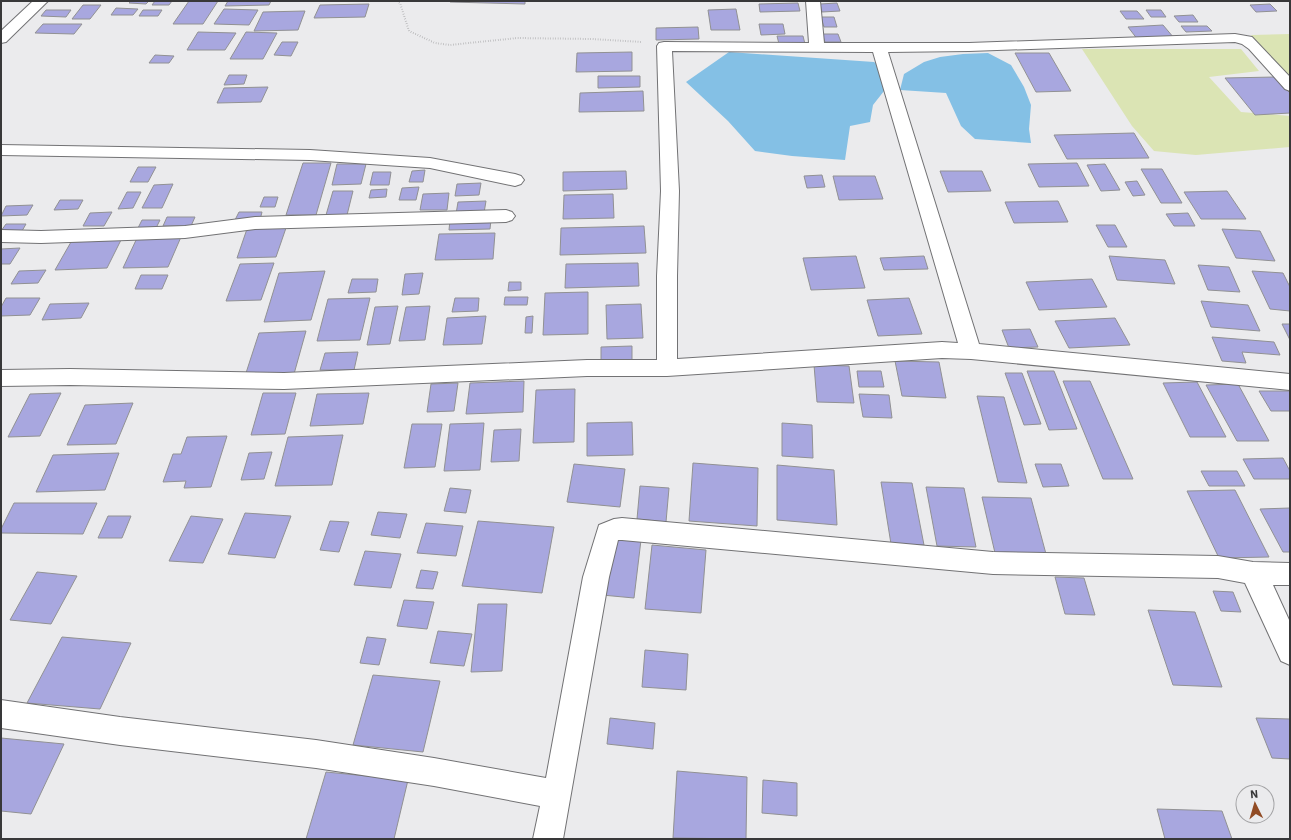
<svg xmlns="http://www.w3.org/2000/svg" width="1291" height="840" viewBox="0 0 1291 840" font-family="'IBM Plex Sans',sans-serif">
	<style>
		.green { fill: #dbe4b4 }
		.water { fill: #84c0e5 }
		.building { fill: #a8a7df; stroke: #919193 }
		.lines { fill: none; stroke-linecap: round; stroke-linejoin: round }
		.street-casing { stroke: #727274; stroke-width: 2 }
		.path { stroke: #9f9fa1; stroke-width: 2; stroke-dasharray: 0.5 2; stroke-linecap: butt }
		.street { fill: #fff; fill-rule: evenodd }
	</style>
	<rect width="100%" height="100%" fill="#ebebed"/>
	<path class="green" d="M1290,34V78L1251,35Z
		M1082,49H1241L1259,71L1209,77L1241,112L1290,116V147L1196,155L1154,151L1132,126Z"/>
	<path class="water" d="M729,52L874,62L889,73L884,91L873,105L870,122L850,126L845,160L792,156L755,151L728,121L686,82Z
		M988,53L1011,65L1024,87L1031,105L1029,129L1031,143L975,139L961,126L946,93L900,90L904,74L924,62L940,57L963,54Z"/>
	<path class="building" d="M131,1H149L146,4L129,3Z
		M155,1H172L169,5H152Z
		M189,1H218L203,24H173Z
		M228,1H271L269,5L225,6Z
		M451,1H525V4L450,2Z
		M798,3L800,11L760,12L759,4Z
		M837,3L840,11L822,12L820,4Z
		M369,4L365,17L314,18L320,5Z
		M1270,4L1277,11L1256,12L1250,5Z
		M83,5H101L90,19H72Z
		M116,8L138,9L133,15H111Z
		M224,9L258,10L249,25L214,24Z
		M736,9L740,30H711L708,10Z
		M46,10H71L66,17L41,16Z
		M143,10H162L158,16H139Z
		M1146,10H1161L1166,17H1151Z
		M305,11L298,30L254,31L263,12Z
		M1120,11H1137L1144,19H1126Z
		M1193,15L1198,22H1179L1174,16Z
		M821,17H834L837,27H824Z
		M43,24H82L74,34L35,33Z
		M759,24H783L785,34L761,35Z
		M1163,25L1174,38L1138,40L1128,27Z
		M1181,26H1207L1212,31L1186,32Z
		M698,27L699,39L656,40V28Z
		M198,32L236,33L225,50H187Z
		M246,32L277,33L263,59H230Z
		M822,34H838L841,42H825Z
		M777,36H803L805,44H779Z
		M282,42H298L291,56L274,55Z
		M632,52V71L576,72L577,53Z
		M1015,53H1049L1071,91L1036,92Z
		M155,55L174,56L169,63H149Z
		M229,75H247L244,84L224,85Z
		M598,76H640V87L598,88Z
		M1275,77L1290,93V113L1255,115L1225,78Z
		M268,87L261,102L217,103L224,88Z
		M643,91L644,111L579,112L580,93Z
		M1134,133L1149,158L1067,159L1054,135Z
		M303,163H331L316,215H286Z
		M1077,163L1089,186L1039,187L1028,164Z
		M337,164H366L361,184L332,185Z
		M1105,164L1120,190L1101,191L1087,165Z
		M138,167H156L148,182H130Z
		M1141,169H1162L1182,203H1161Z
		M425,170L423,182H409L412,171Z
		M626,171L627,189L563,191V172Z
		M940,171H982L991,191L948,192Z
		M373,172H391L389,185H370Z
		M822,175L825,187L807,188L804,176Z
		M833,176H875L883,199L839,200Z
		M1137,181L1145,195L1133,196L1125,182Z
		M481,183L479,195L455,196L457,184Z
		M173,184L162,208H142L154,185Z
		M419,187L416,200H399L402,188Z
		M387,189L386,197L369,198L371,190Z
		M333,191H353L347,215H326Z
		M1227,191L1246,219H1201L1184,192Z
		M127,192H141L133,208L118,209Z
		M449,193L447,210H420L423,194Z
		M613,194L614,218L563,219L564,195Z
		M264,197H278L275,207H260Z
		M60,200H83L78,209L54,210Z
		M486,201L484,213L456,214L458,202Z
		M1058,201L1068,222L1014,223L1005,202Z
		M33,205L27,215L1,216L6,206Z
		M112,212L104,226H83L90,213Z
		M239,212H262L260,220H235Z
		M1188,213L1195,226H1174L1166,214Z
		M167,217H195L191,226H163Z
		M142,220H160L155,230H137Z
		M450,220H491L490,229L449,230Z
		M6,224H26L22,231H1Z
		M287,225L276,257L237,258L248,226Z
		M1096,225H1115L1127,247H1108Z
		M644,226L646,253L560,255L561,228Z
		M1222,229L1260,231L1275,261L1236,258Z
		M495,233L493,259L435,260L439,234Z
		M181,237L168,267L123,268L137,238Z
		M121,240L107,268L55,270L71,242Z
		M20,248L10,264H1V249Z
		M856,256L865,288L811,290L803,258Z
		M924,256L928,269L884,270L880,258Z
		M1109,256L1165,260L1175,284L1117,280Z
		M274,263L261,300L226,301L240,264Z
		M638,263L639,286L565,288L566,264Z
		M1198,265L1229,267L1240,292L1208,290Z
		M46,270L38,283L11,284L19,271Z
		M325,271L311,320L264,322L279,273Z
		M1252,271L1283,273L1290,287V311L1270,309Z
		M423,273L419,294L402,295L405,274Z
		M141,275H168L162,289H135Z
		M352,279H378L376,292L348,293Z
		M1092,279L1107,307L1039,310L1026,282Z
		M509,282H521V290L508,291Z
		M588,292V334L543,335L545,293Z
		M505,297H528L527,305H504Z
		M6,298H40L30,315L1,316V307Z
		M370,298L360,340L317,341L328,299Z
		M455,298H479L478,311L452,312Z
		M909,298L922,334L878,336L867,300Z
		M1201,301L1248,305L1260,331L1211,327Z
		M89,303L81,318L42,320L50,304Z
		M641,304L643,338L607,339L606,305Z
		M398,306L390,344L367,345L375,307Z
		M430,306L425,340L399,341L406,307Z
		M486,316L482,344L443,345L447,318Z
		M533,316L532,333H525L526,317Z
		M1115,318L1130,345L1069,348L1055,321Z
		M1282,324H1290V340Z
		M1030,329L1038,347L1009,348L1002,330Z
		M306,331L294,374L245,376L259,333Z
		M1212,337L1274,342L1280,355L1242,352L1246,363L1222,361Z
		M632,346V361L601,362V347Z
		M358,352L354,370H320L325,353Z
		M895,361L939,362L946,398L902,396Z
		M814,365L849,366L854,403L817,402Z
		M857,371H881L884,387H859Z
		M1027,371H1054L1077,429L1049,430Z
		M1005,373H1022L1041,424L1024,425Z
		M524,381L523,412L466,414L470,383Z
		M1063,381H1090L1133,479H1103Z
		M1197,382L1226,437H1190L1163,383Z
		M458,383L454,411L427,412L431,384Z
		M1238,384L1269,441H1237L1206,385Z
		M575,389L574,442L533,443L536,390Z
		M1259,391H1290V411H1271Z
		M61,393L40,436L8,437L30,394Z
		M263,393H296L285,434L251,435Z
		M369,393L363,424L310,426L317,394Z
		M859,394L889,395L892,418L863,417Z
		M977,396L1004,397L1027,483L998,482Z
		M133,403L116,444L67,445L85,405Z
		M632,422L633,455L587,456V423Z
		M484,423L480,470L444,471L450,424Z
		M782,423L812,425L813,458L782,456Z
		M412,424H442L435,467L404,468Z
		M521,429L519,461L491,462L494,430Z
		M343,435L332,485L275,486L288,437Z
		M227,436L211,487L184,488L186,481L163,482L173,454H181L187,437Z
		M272,452L264,479L241,480L249,453Z
		M119,453L105,490L36,492L53,455Z
		M1283,458L1290,471V479H1254L1243,459Z
		M693,463L758,468L757,526L689,521Z
		M574,464L625,469L620,507L567,502Z
		M1035,464H1061L1069,486L1043,487Z
		M777,465L834,470L837,525L777,520Z
		M1201,471H1237L1245,486H1209Z
		M881,482L912,483L924,545L891,544Z
		M640,486L669,488L666,522L637,519Z
		M926,487L964,488L976,547L937,546Z
		M450,488L471,490L466,513L444,511Z
		M1235,490L1269,557L1219,558L1187,491Z
		M982,497L1031,498L1046,554L995,553Z
		M14,503H97L83,534L1,533V529Z
		M1290,508V552H1283L1260,509Z
		M378,512L407,514L400,538L371,535Z
		M245,513L291,516L275,558L228,554Z
		M108,516H131L122,538H98Z
		M191,516L223,519L203,563L169,561Z
		M330,521L349,522L339,552L320,550Z
		M478,521L554,527L542,593L462,586Z
		M426,523L463,526L456,556L417,553Z
		M609,537L641,540L634,598L602,595Z
		M652,545L706,550L701,613L645,609Z
		M365,551L401,554L391,588L354,585Z
		M421,570L438,572L433,589L416,588Z
		M37,572L77,576L51,624L10,620Z
		M1055,577L1084,578L1095,615L1065,614Z
		M1213,591L1233,592L1241,612L1221,611Z
		M404,600L434,602L427,629L397,626Z
		M478,604H507L502,671L471,672Z
		M1148,610L1195,612L1222,687L1173,685Z
		M438,631L472,634L464,666L430,663Z
		M62,637L131,643L100,709L27,703Z
		M367,637L386,639L379,665L360,663Z
		M645,650L688,654L686,690L642,687Z
		M373,675L440,681L423,752L353,745Z
		M610,718L655,723L653,749L607,744Z
		M1256,718L1290,719V759L1272,758Z
		M1,738L64,744L31,814L1,811Z
		M677,771L747,777L746,839L673,838Z
		M326,772L408,780L394,839H306Z
		M763,780L797,783V816L762,813Z
		M1157,809L1222,811L1232,839H1165Z"/>
	<g class="lines">
		<g class="street-casing">
			<path id="street" d="M33,1H48L6,42L1,43V31Z
				M806,1H820L824,43H969L1235,34L1252,37L1290,77V91L1285,89L1249,49L1242,44L1235,42L969,51L888,52L979,344L1290,374V390L971,359L942,358L667,376H587L284,389L70,385L1,386V370L70,369L284,373L587,360H657V276L661,191L657,46L659,43L664,42L809,43ZM672,51L873,52L958,343L942,342L677,359V276L679,191Z
				M1,145L310,150L430,158L515,174L521,176L524,180L521,184L515,186L430,168L310,160L1,155Z
				M506,210L512,212L515,216L512,220L506,222L255,229L185,238L41,243L1,242V230L41,231L185,226L255,217Z
				M622,518L993,552L1218,556L1253,562L1290,563V585H1273L1290,622V665L1281,661L1245,583L1218,578L993,574L622,540H618L609,577L563,839H533L540,806L434,786L316,768L120,745L1,728V700L120,717L316,740L434,758L546,778L583,577L599,525L614,519Z"/>
		</g>
		<path class="path" d="M397,1L400,3L409,31L435,43L450,45L517,38L592,39L642,42"/>
		<use href="#street" class="street"/>
	</g>
	<rect width="1291" height="840" fill="none" stroke="#383839" stroke-width="4"/>
	<g transform="translate(1255 804) rotate(355)"><circle r="19" fill="#ebebed" stroke="#a3a3a5"/>
	<path d="M0-3L7 15L0 10L-7 15Z" fill="#914b24"/>
	<text y="-6" font-size="11" font-weight="bold" text-anchor="middle" fill="#383839">N</text>
	</g>
</svg>
